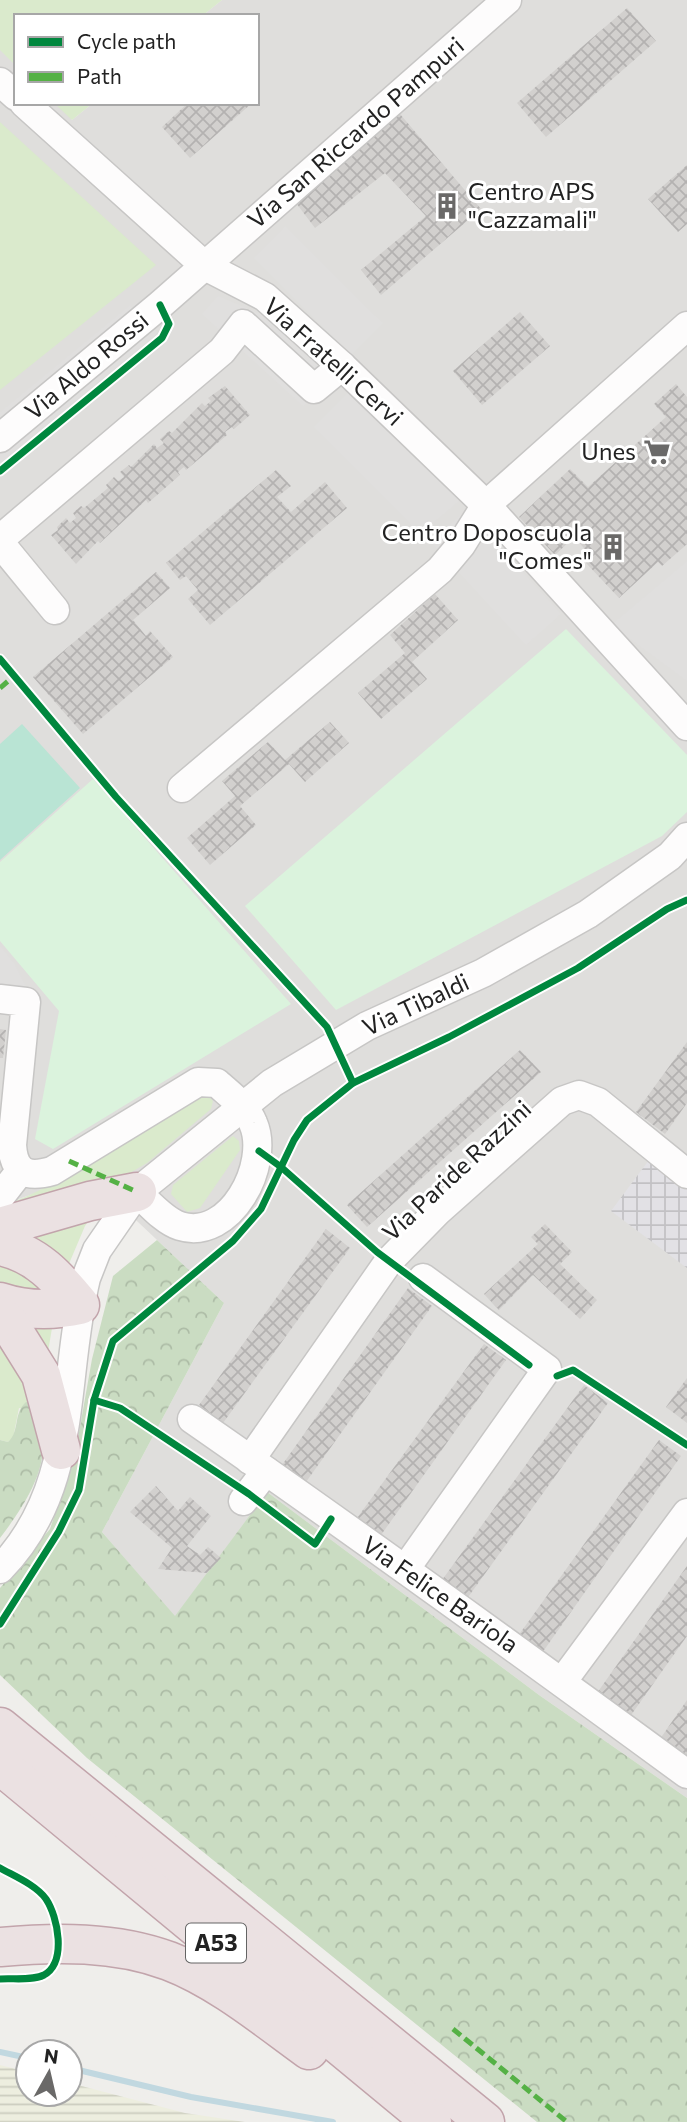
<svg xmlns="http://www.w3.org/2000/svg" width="687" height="2122" font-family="Commissioner,sans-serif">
<defs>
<pattern id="farmland-rules" width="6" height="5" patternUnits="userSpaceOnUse" patternTransform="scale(1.75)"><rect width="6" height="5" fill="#edeedf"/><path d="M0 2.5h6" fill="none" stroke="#cbccbf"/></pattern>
<pattern id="forest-crowns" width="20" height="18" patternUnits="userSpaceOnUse" patternTransform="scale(1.75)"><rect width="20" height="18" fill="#cadcc2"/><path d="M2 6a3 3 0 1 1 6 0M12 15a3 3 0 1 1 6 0" fill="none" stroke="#adbca6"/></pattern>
<pattern id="plaza-grid" width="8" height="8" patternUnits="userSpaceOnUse" patternTransform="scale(1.75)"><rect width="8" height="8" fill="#e2e1e5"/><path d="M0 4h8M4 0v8" fill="none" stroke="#c2c1c4"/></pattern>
<pattern id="building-cross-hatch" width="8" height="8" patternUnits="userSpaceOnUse" patternTransform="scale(1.75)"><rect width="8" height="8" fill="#d2d0ce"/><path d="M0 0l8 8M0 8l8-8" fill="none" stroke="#b4b2b1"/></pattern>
</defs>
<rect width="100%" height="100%" fill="#efeeeb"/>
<path fill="#dfdedc" d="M222 0H687V1798L539 1695 267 1492 175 1617 102 1532 224 1303 87 1174 0 1206V13L16 36V103H60L72 120 93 103H257V16H202Z"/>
<path fill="url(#farmland-rules)" d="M0 2065 28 2072V2094H70V2083L185 2113 245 2122H0Z"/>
<g fill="#daeacc">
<path d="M0 0H222L202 16H16V66L0 50Z"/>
<path d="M54 103H93L72 120Z"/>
<path d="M0 122 156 265 0 390Z"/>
<path d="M206 1094 213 1101 211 1109 147 1163 123 1177 0 1207C70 1182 127 1137 188 1095Z"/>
<path d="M233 1136 239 1141 240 1150 200 1208 187 1212 171 1194 173 1185Z"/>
<path d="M95 1211 85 1226 68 1266 15 1232Z"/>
<path d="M0 1257 51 1284 38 1296 0 1282Z"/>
<path d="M10 1311 53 1322 47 1358Z"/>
<path d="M0 1327 44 1413 19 1408 13 1438 8 1442 0 1440Z"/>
</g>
<g fill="url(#forest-crowns)">
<path d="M157 1240 224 1303 102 1532 175 1616 267 1492 539 1695 687 1798V2122H537L87 1758 0 1675V1588L50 1529 75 1455 92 1359 113 1276Z"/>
<path d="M26 1402 34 1403C37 1416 43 1432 43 1446 43 1479 19 1513 0 1538V1440L8 1442C20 1432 13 1413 26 1402Z"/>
</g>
<g fill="#dbf3dd">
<path d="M566 629 687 755V812L662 836 336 1010 245 906Z"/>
<path d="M93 779 291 1004 53 1149 35 1139 59 1011 0 941V862Z"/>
</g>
<path fill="#b9e4d4" d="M22 724 80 788 0 860V744Z"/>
<g fill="#e0dfde">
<path d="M285 226 383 323 351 355 254 258Z"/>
<path d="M218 296 281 323 337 378 303 406 202 314Z"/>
<path d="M130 305 134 311 0 421V412Z"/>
<path d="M153 328 158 333 0 464V454Z"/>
<path d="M350 391 463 498 420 534 314 427Z"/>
<path d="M466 510 561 614 526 645 431 542Z"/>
<path d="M687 561V681L611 625Z"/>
<path d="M0 945 14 963 37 1008 0 1005Z"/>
</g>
<path fill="url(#plaza-grid)" d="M652 1156 687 1182V1268L611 1211Z"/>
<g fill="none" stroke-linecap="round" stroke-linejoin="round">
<g stroke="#c1d8e0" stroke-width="6">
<path d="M0 2052 28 2058"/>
<path d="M70 2068 191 2097 333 2122"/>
</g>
</g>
<g fill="url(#building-cross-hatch)">
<path d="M627 8 656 41 546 137 517 103Z"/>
<path d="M188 103H252L190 158 162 127Z"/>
<path d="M400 114 481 209 381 295 361 270 426 216 385 173 315 228 296 203Z"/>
<path d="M687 165V224L678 232 648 199Z"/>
<path d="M520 312 550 346 482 405 453 371Z"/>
<path d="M676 384 687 397V544L662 566 658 562 619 598 586 563 592 557 574 537 555 555 519 517 570 469 588 487 666 417 654 404Z"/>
<path d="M225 386 250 415 234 429 232 427 225 432 227 435 186 470 184 467 178 472 180 475 148 503 146 500 100 543 98 541 76 564 51 535 58 530 57 527 66 518 70 523 76 518 73 513 81 506 84 508 108 488 106 485 114 477 118 481 124 477 120 472 129 465 131 467 154 444 157 448 164 443 160 439 169 431 172 433 202 403 205 406 211 401 208 398Z"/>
<path d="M276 470 291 486 277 497 291 512 325 482 347 508 210 625 188 599 198 590 186 576 180 580 166 563Z"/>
<path d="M156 572 170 588 133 620 146 636 150 631 173 657 83 734 33 677Z"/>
<path d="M435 594 458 620 412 662 427 679 381 719 358 693 405 653 390 635Z"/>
<path d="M330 722 349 743 305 782 289 764 240 806 256 825 210 865 187 838 235 796 222 781 268 742 285 760Z"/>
<path d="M0 1029 6 1030 3 1058H0Z"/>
<path d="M687 1042V1103L665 1134 636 1112Z"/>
<path d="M520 1050 541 1072 367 1227 347 1205Z"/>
<path d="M545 1224 572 1252 560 1264 597 1300 580 1319 533 1275 499 1310 484 1294 538 1244 531 1237Z"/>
<path d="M326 1229 350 1248 223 1423 199 1405Z"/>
<path d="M408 1288 432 1306 306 1482 282 1465Z"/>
<path d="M484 1344 506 1360 381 1535 357 1518Z"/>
<path d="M687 1378V1423L666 1407Z"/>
<path d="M584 1385 608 1403 466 1600 442 1580Z"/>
<path d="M659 1440 681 1456 542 1653 518 1636Z"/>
<path d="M156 1486 178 1511 190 1497 211 1516 187 1546 200 1555 208 1547 221 1558 207 1573 158 1569 172 1548 130 1512Z"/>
<path d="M687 1566V1636L629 1718 597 1693Z"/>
<path d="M687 1700V1760L660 1739Z"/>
</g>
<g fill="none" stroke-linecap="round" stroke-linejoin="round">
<defs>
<g id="minor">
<path d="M0 82 16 96"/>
<path d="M24 103 205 266 265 297 342 366 486 505 687 726"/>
<path d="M0 438 160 305 507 0"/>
<path d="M0 539 222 351 243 324 314 389 342 366"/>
<path d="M0 543 55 610"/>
<path d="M182 788 440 570 461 545 486 505 687 326"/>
<path d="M0 999 26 1002 12 1145C14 1173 27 1178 52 1171L198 1082 217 1083C229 1094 247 1107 253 1123 271 1164 230 1242 180 1226 164 1221 149 1203 137 1192"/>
<path d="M0 1197 21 1170"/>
<path d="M192 1419C359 1535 523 1654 687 1774"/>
<path d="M250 1460 389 1261 438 1211 562 1101 579 1095 598 1102 687 1174"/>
<path d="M243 1501 266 1471"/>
<path d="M406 1568 547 1369 423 1278"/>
<path d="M0 1569C80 1487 61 1382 86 1278L97 1250 137 1192 272 1083 367 1026 483 973 588 914 670 856 687 837"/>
<path d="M562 1682 687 1513"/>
</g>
<g id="highway">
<path d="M0 1227 90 1201 137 1192"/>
<path d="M0 1246C36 1253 58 1278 80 1305 52 1311 27 1311 0 1302"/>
<path d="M0 1316 8 1322 41 1375 61 1450"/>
<path d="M0 1727 485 2122"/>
<path d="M0 1765 432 2122"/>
<path d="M0 1947C56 1942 115 1941 169 1961 219 1980 266 2019 309 2050"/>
</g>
</defs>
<use href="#minor" stroke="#c7c6c5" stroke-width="31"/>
<use href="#highway" stroke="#c2a4ab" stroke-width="41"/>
<use href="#minor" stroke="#fdfcfc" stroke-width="28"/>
<use href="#highway" stroke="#ebe1e2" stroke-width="38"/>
<g stroke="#55b145" stroke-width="5" stroke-dasharray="10 5" stroke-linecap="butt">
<path d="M0 688 14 676"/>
<path d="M69 1161 137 1192"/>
<path d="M453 2029 567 2122"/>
</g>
<defs>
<g id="cycleway">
<path d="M0 471 162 338 169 324 160 305"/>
<path d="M0 659 116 797 327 1027 353 1083"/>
<path d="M259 1151 281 1167 377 1252 529 1365"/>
<path d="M557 1376 573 1370 687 1445"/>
<path d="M94 1400 113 1341 233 1241 261 1209 294 1140 307 1120 353 1083 449 1037 578 968 667 909 687 900"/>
<path d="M0 1624 59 1531 79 1490 94 1400 120 1408 249 1494 315 1544 331 1519"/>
<path d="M0 1868C14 1876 36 1885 46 1899 58 1917 67 1962 44 1975 32 1981 13 1978 0 1979"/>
</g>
</defs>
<use href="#cycleway" stroke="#fff" stroke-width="11"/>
<use href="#cycleway" stroke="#00873e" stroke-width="7"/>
</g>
<defs>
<symbol id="building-bare" viewBox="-9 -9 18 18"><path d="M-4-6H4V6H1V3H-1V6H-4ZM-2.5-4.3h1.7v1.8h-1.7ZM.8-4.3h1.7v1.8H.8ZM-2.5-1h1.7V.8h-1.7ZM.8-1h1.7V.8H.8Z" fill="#6a6968" stroke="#fff" stroke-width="2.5" paint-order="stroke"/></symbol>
<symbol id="supermarket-bare" viewBox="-9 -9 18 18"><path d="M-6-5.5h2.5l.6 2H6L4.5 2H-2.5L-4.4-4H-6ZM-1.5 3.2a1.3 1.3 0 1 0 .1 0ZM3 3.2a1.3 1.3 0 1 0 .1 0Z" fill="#6a6968" stroke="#fff" stroke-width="2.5" paint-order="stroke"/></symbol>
</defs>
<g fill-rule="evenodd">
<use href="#building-bare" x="428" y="187" width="38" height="38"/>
<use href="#supermarket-bare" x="638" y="433" width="38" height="38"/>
<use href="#building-bare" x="594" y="528" width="38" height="38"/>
</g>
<g text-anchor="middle" stroke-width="6" stroke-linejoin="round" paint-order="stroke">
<rect fill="#fff" stroke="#646464" stroke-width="2" x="186" y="1923.5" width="60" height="39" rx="5"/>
<g font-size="23" font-weight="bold" fill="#222">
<text x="216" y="1951">A53</text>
</g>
<g font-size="24" fill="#222" stroke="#fff">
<text transform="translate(356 133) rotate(-41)" y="8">Via San Riccardo Pampuri</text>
<text transform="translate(333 362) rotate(42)" y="8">Via Fratelli Cervi</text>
<text transform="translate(87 366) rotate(-40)" y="8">Via Aldo Rossi</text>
<text transform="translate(416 1005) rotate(-25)" y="8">Via Tibaldi</text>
<text transform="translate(457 1171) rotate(-43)" y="8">Via Paride Razzini</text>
<text transform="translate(440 1595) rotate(35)" y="8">Via Felice Bariola</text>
</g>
<g font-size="24" fill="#222" stroke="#fff" text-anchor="end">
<text x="468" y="200" text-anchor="start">Centro APS<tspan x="468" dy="28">"Cazzamali"</tspan></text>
<text x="636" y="460">Unes</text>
<text x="592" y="541">Centro Doposcuola<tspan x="592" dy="28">"Comes"</tspan></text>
</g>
</g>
<rect x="14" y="14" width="245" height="91" fill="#ffffff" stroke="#a7a7a7" stroke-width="2"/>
<rect x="28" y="37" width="35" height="10" fill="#00873e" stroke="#a7a7a7" stroke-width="2"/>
<text x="77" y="49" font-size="21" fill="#222222">Cycle path</text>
<rect x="28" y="72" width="35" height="10" fill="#55b145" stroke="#a7a7a7" stroke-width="2"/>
<text x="77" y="84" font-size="21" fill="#222222">Path</text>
<g transform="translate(49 2073) rotate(8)"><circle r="33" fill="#ffffff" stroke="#a7a7a7" stroke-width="2"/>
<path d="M0-5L12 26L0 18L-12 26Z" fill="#6a6968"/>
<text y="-10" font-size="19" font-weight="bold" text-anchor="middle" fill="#222222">N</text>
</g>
</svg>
